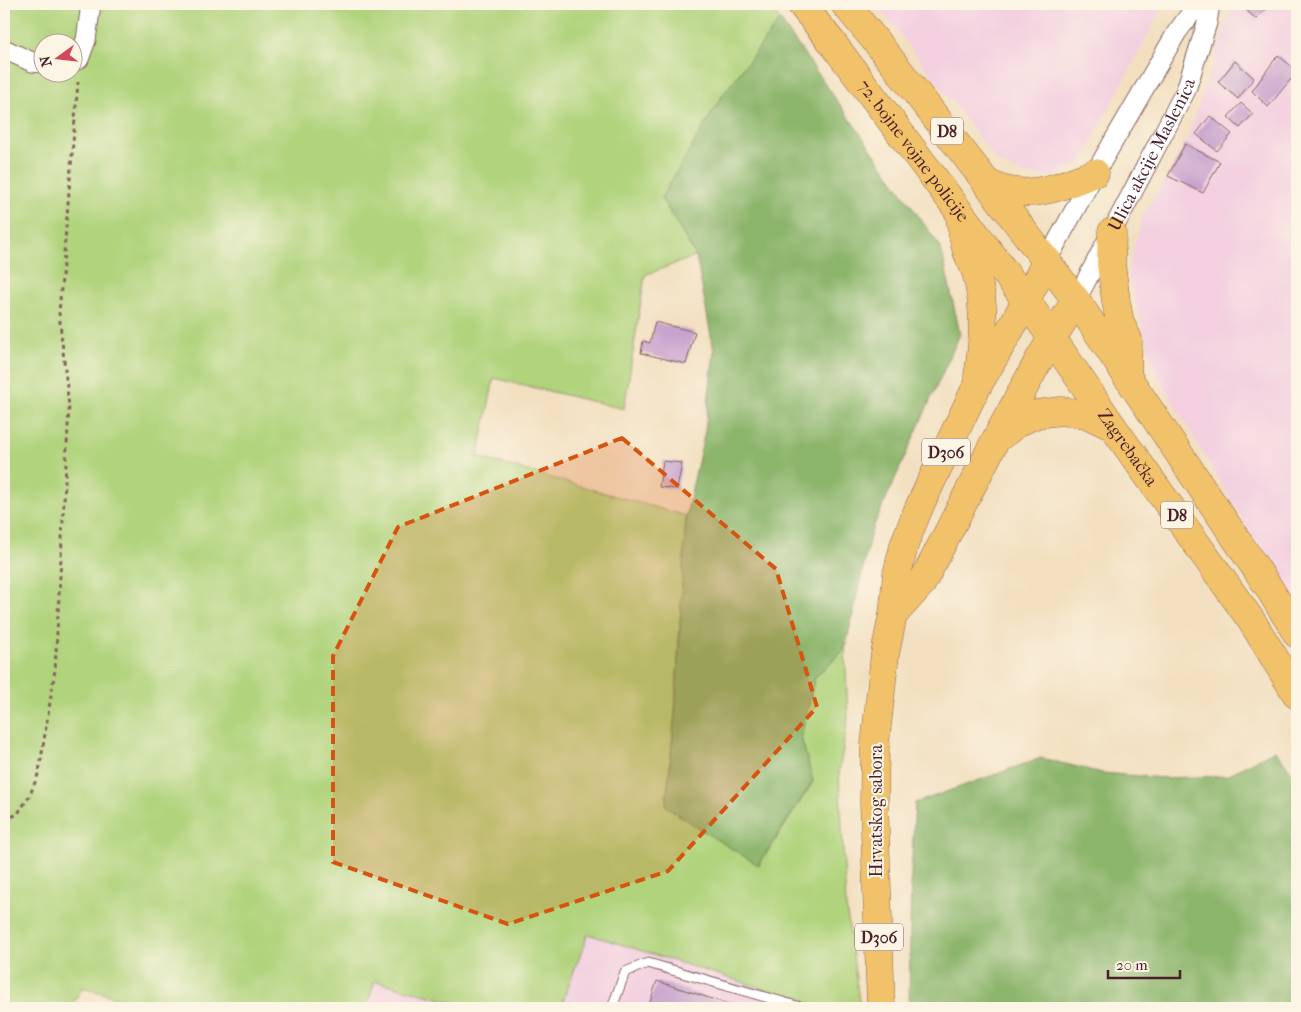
<svg xmlns="http://www.w3.org/2000/svg" width="1301" height="1012" font-family="'IM FELL French Canon',serif">
<rect width="100%" height="100%" fill="#fcf5e5"/>
<filter id="ink" filterUnits="userSpaceOnUse"><feTurbulence type="fractalNoise" baseFrequency=".02" numOctaves="2"/><feDisplacementMap in="SourceGraphic" scale="10" xChannelSelector="R" yChannelSelector="G"/><feConvolveMatrix kernelMatrix="1 2 1 2 8 2 1 2 1" color-interpolation-filters="sRGB"/></filter>
<filter id="wash" filterUnits="userSpaceOnUse"><feTurbulence type="fractalNoise" baseFrequency=".0096" numOctaves="4" result="noise"/><feDisplacementMap in="SourceGraphic" scale="20" xChannelSelector="R" yChannelSelector="G"/><feGaussianBlur stdDeviation="1.12" result="paint"/><feColorMatrix in="noise" values="0 0 0 0 0 0 0 0 0 0 0 0 0 0 0 0 0 1.4 0 .05"/><feComposite in="paint" operator="in"/></filter>
<g filter="url(#wash)">
<rect width="100%" height="100%" fill="#f2dfbf"/>
<g fill="#f3cfe0">
<path d="M877 4H1164L1081 162 1055 176 1025 175 998 162Z"/>
<path d="M1233 4H1297V613L1155 371 1127 272 1143 215 1168 176 1185 144Z"/>
<path d="M588 934 825 1008H560Z"/>
<path d="M375 981 475 1008H366Z"/>
</g>
<path fill="#b0d37c" stroke="#7d7954" fill-rule="evenodd" d="M4 4H767L780 20 722 96 662 198 696 256 645 275 624 409 494 378 478 457 686 516 675 713 666 806 759 865 813 782 801 737 815 677 845 649 848 718 839 772 846 906 860 1008H825L588 934 560 1008H475L375 981 366 1008H151L83 987 70 1008H4ZM42 42H72V72H42Z"/>
<g fill="#8cb56c" stroke="#6b6a4c">
<path d="M780 20 941 248 960 334 871 532 845 649 815 677 801 737 813 781 758 865 698 828 666 806 675 713 686 516 705 431 714 351 696 256 661 198 722 96Z"/>
<path d="M1275 750 1297 779V1008H909L911 874 915 803 1041 758 1102 773 1163 778 1226 776Z"/>
</g>
<g id="blocks">
<g fill="#c7a3cd">
<path d="M1240 4H1270L1256 19Z"/>
<path d="M1278 55 1297 71V84L1291 79 1268 107 1252 91Z"/>
<path d="M1235 61 1254 78 1238 99 1218 82Z"/>
<path d="M1241 103 1253 114 1240 128 1228 117Z"/>
<path d="M1210 116 1232 134 1217 151 1196 134Z"/>
<path d="M1185 144 1220 162 1203 193 1168 176Z"/>
<path d="M655 322 695 332 686 364 641 353 643 341 650 343Z"/>
<path d="M663 461 682 463 677 489 659 487Z"/>
<path d="M657 981 740 1008H648Z"/>
</g>
</g>
</g>
<g filter="url(#ink)">
<use href="#blocks" fill-opacity="0" stroke="#85625f" stroke-width="1"/>
<g fill="none" stroke-linecap="round" stroke-linejoin="round">
<defs>
<path id="service" d="M612 1008 625 972 648 963 800 1007V1008"/>
<g id="minor">
<path d="M4 49 32 62 42 63"/>
<path d="M72 62 79 59 86 40 91 4"/>
<path d="M1047 260 1095 173 1177 32 1198 4"/>
<path id="s1" d="M1076 300 1186 90 1207 23 1210 4"/>
</g>
<g id="primary">
<path id="s2" d="M801 4 831 41 1025 299 1113 427 1251 620 1297 695"/>
<path d="M845 4 879 45 987 183 1076 300 1269 588 1297 634"/>
<path d="M987 183C995 186 1002 190 1010 191 1040 197 1068 183 1095 173"/>
<path d="M960 218C962 228 963 239 966 248 968 257 974 265 976 273 986 307 984 342 978 376"/>
<path d="M1112 232 1111 264 1116 301 1120 323 1128 339 1127 377"/>
<path d="M999 437 1019 422 1037 414 1061 411 1086 414 1113 427"/>
<path d="M893 615 922 583 996 439 1040 358 1076 300"/>
<path d="M881 1008 874 802 875 744 885 654 893 615 897 574 905 542 920 505 974 392 1015 321 1047 260"/>
</g>
</defs>
<use href="#service" stroke="#85625f" stroke-width="11"/>
<use href="#minor" stroke="#85625f" stroke-width="21"/>
<use href="#primary" stroke="#85625f" stroke-width="29"/>
<path stroke="#85625f" stroke-width="3" stroke-dasharray="4 4" stroke-linecap="butt" d="M4 818 17 815 30 795 39 772 55 670 69 407 59 313 78 82"/>
<use href="#service" stroke="#fff" stroke-width="9"/>
<use href="#minor" stroke="#fff" stroke-width="19"/>
<use href="#primary" stroke="#f2c26a" stroke-width="28"/>
</g>
</g>
<path fill="#d8530f" fill-opacity="0.2" stroke="#d8530f" stroke-width="4" stroke-dasharray="10 6" stroke-linejoin="round" d="M622 438 776 569 817 707 668 871 508 924 333 862V656L398 527Z"/>
<g text-anchor="middle" stroke-width="4" stroke-linejoin="round" paint-order="stroke">
<g fill="#fcf5e5" stroke="#7f5f63" stroke-width="1">
<rect x="931" y="117.5" width="32" height="27" rx="4"/>
<rect x="922" y="438.5" width="48" height="27" rx="4"/>
<rect x="1161" y="501.5" width="32" height="27" rx="4"/>
<rect x="855" y="923.5" width="48" height="27" rx="4"/>
</g>
<g font-size="16" font-weight="bold" fill="#4a1f2b">
<text x="947" y="137">D8</text>
<text x="946" y="458">D306</text>
<text x="1177" y="521">D8</text>
<text x="879" y="943">D306</text>
</g>
<g font-size="18" fill="#4a1f2b" stroke="#fcf5e5">
<text dy="6" stroke="none"><textPath href="#s2" startOffset="185">72. bojne vojne policije</textPath></text>
<text dy="6" stroke="none"><textPath href="#s1" startOffset="164">Ulica akcije Maslenica</textPath></text>
<text dy="6" stroke="none"><textPath href="#s2" startOffset="551">Zagrebačka</textPath></text>
<text transform="translate(876 811) rotate(-90)" y="6">Hrvatskog sabora</text>
</g>
</g>
<rect width="1301" height="1012" fill="none" stroke="#fcf5e5" stroke-width="20"/>
<g transform="translate(58 58) rotate(255)"><circle r="24" fill="#fcf5e5" stroke="#b59f9b"/>
<path d="M0-4L9 19L0 12L-9 19Z" fill="#d1495b"/>
<text y="-8" font-size="14" font-weight="bold" text-anchor="middle" fill="#4a1f2b">N</text>
</g>
<path d="M1108 970v8h72v-8" fill="none" stroke="#4a1f2b" stroke-width="2.5"/>
<text x="1116" y="970" font-size="15" fill="#4a1f2b" stroke="#fcf5e5" stroke-width="4" paint-order="stroke">20 m</text>
</svg>
